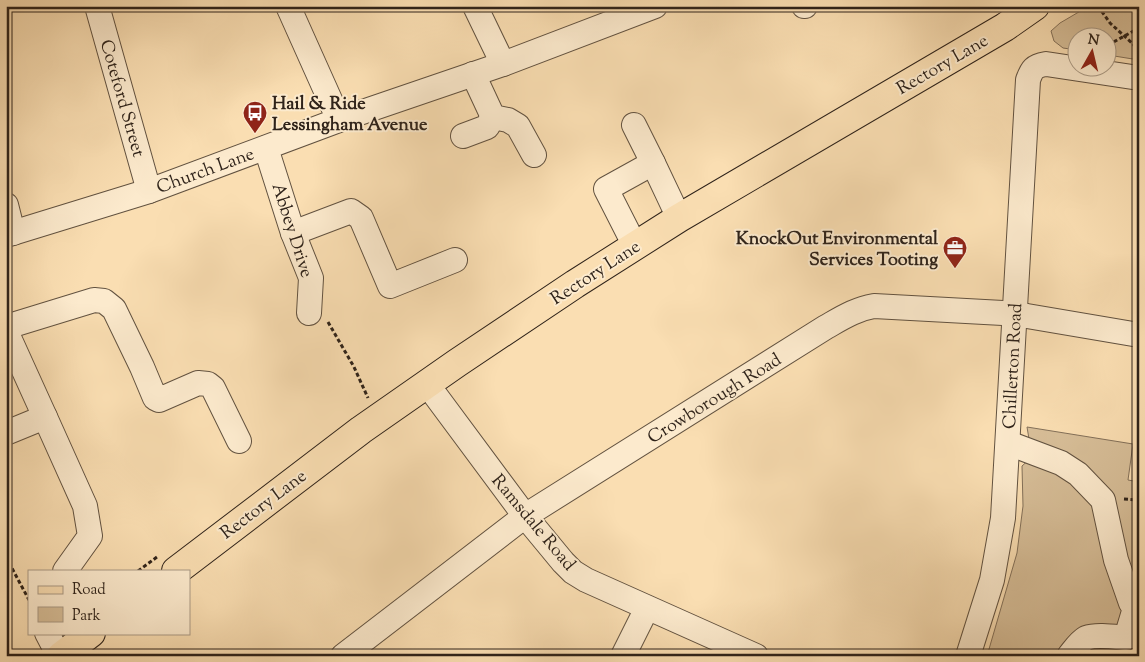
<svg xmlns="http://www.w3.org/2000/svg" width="1145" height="662" font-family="'Sorts Mill Goudy',serif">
<rect width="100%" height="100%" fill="#fadeb2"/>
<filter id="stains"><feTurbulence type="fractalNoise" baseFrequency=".004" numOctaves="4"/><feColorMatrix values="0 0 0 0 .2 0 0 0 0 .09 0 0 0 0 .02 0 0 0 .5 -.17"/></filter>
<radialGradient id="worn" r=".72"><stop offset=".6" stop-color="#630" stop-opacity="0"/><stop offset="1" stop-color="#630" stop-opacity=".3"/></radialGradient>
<g fill="#d7be98" stroke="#837059">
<path d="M1089 6H1139V60L1108 55V38H1078L1077 50 1063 48 1054 41 1051 31 1060 23Z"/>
<path d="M1027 427 1133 444 1128 480 1139 482V656H987L1017 553 1023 506 1022 466 1032 457Z"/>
</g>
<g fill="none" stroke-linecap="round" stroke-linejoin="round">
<defs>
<g id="minor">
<path d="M97 6 149 191"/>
<path d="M288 6 339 120"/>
<path d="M475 6 503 64"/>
<path d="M804 6H805"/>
<path d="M473 74 493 117 508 120 518 126 534 155"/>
<path d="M634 125 653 163 679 218"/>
<path d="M463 136 487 127 493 117"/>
<path d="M266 148 293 233 311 278 309 313"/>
<path d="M6 205 13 233"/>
<path d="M293 233 351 211 361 218 390 286 455 260"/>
<path d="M6 235 149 191 339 120 503 64 655 6"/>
<path d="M635 246 606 189 653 163"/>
<path d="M6 327 94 300 104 301 114 309 142 367 155 398 159 400 198 383 208 384 213 388 239 441"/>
<path d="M6 331 45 417 6 433"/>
<path d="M427 384 525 516 563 562 573 572 586 580 756 656"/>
<path d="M45 417 85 506 90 536 65 571"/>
<path d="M1008 443 1061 463 1078 474 1103 500 1116 560 1131 603 1135 608 1126 638C1115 637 1097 634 1086 638 1079 642 1074 650 1069 656"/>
<path d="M47 633 59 656"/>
<path d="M343 656 525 516 826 327C842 318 856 309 874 306L1003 313 1027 316 1139 335"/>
<path d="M623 656 647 608"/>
<path d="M968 656 992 580 1003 518 1028 80C1032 69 1034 66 1046 64L1139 78"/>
</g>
<g id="major">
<path d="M176 571 361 430 457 363 575 284 679 218 1005 27 1035 6"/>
<path d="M61 656 91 633"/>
</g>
</defs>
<use href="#minor" stroke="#625240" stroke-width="26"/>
<use href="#major" stroke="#2f231a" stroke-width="30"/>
<g stroke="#2f231a" stroke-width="3" stroke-dasharray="4 2.5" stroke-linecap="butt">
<path d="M1071 6H1074"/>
<path d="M1098 6 1110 23 1133 44 1139 53"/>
<path d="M1108 45 1139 28"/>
<path d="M328 322 354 367 368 398"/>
<path d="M1124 499 1139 500"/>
<path d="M6 557 29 600"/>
<path d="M138 571 157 557"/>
</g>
<use href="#minor" stroke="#fceacd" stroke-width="24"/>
<use href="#major" stroke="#fadeb2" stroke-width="28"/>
</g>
<defs>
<symbol id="bus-pin" viewBox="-11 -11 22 30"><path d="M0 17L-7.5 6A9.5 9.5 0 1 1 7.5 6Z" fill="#8f2418" stroke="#fceacd"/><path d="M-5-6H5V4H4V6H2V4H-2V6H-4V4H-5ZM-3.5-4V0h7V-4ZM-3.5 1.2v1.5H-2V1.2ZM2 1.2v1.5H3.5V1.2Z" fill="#fff"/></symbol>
<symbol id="office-pin" viewBox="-11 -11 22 30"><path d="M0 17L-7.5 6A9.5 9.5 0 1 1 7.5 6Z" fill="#8f2418" stroke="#fceacd"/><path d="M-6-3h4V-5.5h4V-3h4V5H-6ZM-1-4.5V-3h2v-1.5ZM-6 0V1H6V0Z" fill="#fff"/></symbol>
</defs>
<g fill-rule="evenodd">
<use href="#bus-pin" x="241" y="99" width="28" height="38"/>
<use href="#office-pin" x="941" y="234" width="28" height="38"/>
</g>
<g text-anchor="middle" stroke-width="4" stroke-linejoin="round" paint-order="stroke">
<g font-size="18" fill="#2f231a" stroke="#fceacd">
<text transform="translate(942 64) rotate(-30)" y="6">Rectory Lane</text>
<text transform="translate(123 98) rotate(74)" y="6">Coteford Street</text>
<text transform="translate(205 170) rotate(-20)" y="6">Church Lane</text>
<text transform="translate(293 230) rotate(72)" y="6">Abbey Drive</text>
<text transform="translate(595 272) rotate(-33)" y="6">Rectory Lane</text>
<text transform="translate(1012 366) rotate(-87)" y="6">Chillerton Road</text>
<text transform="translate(714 398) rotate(-32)" y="6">Crowborough Road</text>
<text transform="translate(263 504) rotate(-37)" y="6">Rectory Lane</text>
<text transform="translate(534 522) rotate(50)" y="6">Ramsdale Road</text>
</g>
<g font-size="18" font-weight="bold" fill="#2f231a" stroke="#fceacd" text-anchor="start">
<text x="272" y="109">Hail &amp; Ride<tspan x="272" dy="21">Lessingham Avenue</tspan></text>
<text x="938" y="244" text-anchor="end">KnockOut Environmental<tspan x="938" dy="21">Services Tooting</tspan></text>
</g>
</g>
<rect width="1145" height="662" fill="none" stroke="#fadeb2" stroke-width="25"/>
<rect x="8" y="8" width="1130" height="647" fill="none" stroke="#2f231a" stroke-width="2.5"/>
<rect x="12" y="12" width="1120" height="637" fill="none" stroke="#2f231a"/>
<rect x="28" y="570" width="162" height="65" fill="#fceacd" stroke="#aa9a85"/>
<rect x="38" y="586" width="25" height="8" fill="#fadeb2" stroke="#aa9a85"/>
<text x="72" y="594" font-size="15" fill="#2f231a">Road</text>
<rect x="38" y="607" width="25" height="15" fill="#d7be98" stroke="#aa9a85"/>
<text x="72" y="620" font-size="15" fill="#2f231a">Park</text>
<g transform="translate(1092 52) rotate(8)"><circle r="24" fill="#fceacd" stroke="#aa9a85"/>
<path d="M0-4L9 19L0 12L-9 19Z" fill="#8f2418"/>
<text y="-8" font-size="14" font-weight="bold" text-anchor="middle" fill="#2f231a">N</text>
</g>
<rect width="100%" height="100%" filter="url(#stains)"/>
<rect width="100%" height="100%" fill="url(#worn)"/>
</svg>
